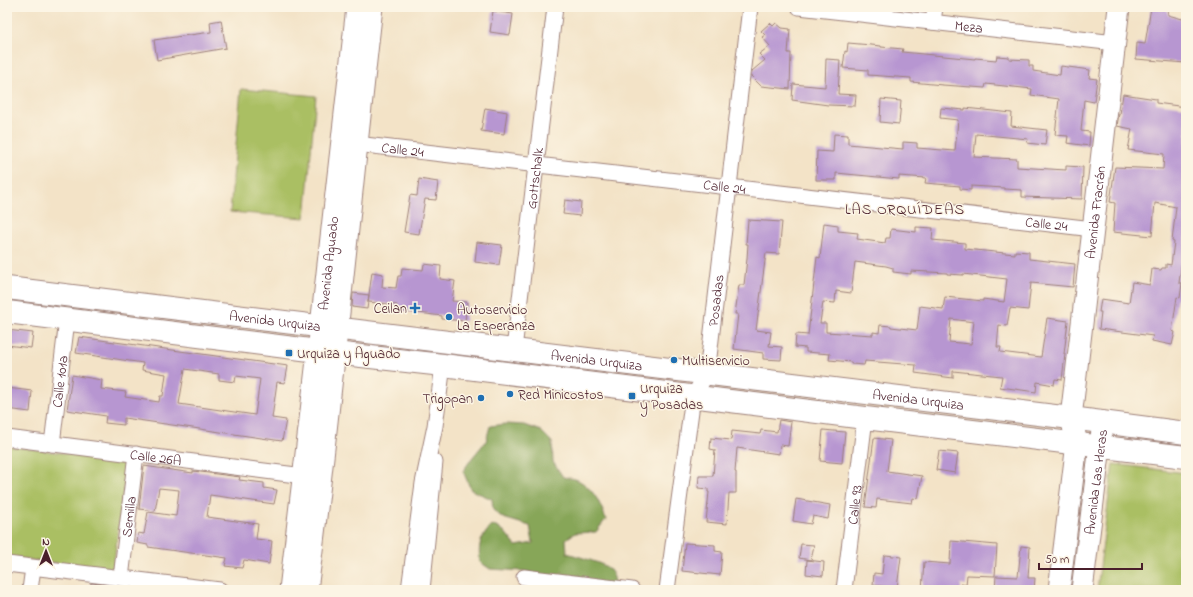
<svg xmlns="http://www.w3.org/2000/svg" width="1193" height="597" font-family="'Indie Flower',sans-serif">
<rect width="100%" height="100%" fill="#fcf5e5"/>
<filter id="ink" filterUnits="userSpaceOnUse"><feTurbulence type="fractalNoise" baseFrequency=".025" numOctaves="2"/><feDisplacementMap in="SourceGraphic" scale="8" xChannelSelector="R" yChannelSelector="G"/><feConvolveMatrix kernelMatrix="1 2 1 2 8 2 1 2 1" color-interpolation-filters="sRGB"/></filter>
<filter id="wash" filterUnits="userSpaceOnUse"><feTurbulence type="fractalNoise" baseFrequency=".012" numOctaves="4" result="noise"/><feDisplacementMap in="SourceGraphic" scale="16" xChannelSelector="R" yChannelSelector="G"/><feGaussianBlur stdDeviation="0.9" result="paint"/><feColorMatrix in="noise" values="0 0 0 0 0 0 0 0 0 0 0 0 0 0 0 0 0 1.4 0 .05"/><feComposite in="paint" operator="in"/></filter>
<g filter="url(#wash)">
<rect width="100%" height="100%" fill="#f3e3c7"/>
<g fill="#aabf63" stroke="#7a6f47">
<path d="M241 89 316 96 305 218 230 212Z"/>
<path d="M7 446 127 461 113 570 7 557Z"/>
<path d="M1113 464 1186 473V590H1097Z"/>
</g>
<path fill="#87a659" stroke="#686242" d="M506 424 524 425 541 431 552 442 553 462 563 477C567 478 574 478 578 480 594 489 600 503 606 519L596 532 575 533 566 539 567 553C576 556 604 563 609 569 615 575 615 582 615 590H520L549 589 540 575 524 571 490 569 480 562C478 544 480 539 492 525L504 531 516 546 533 543 530 526 503 518 493 510 492 499 471 490 463 471 472 458 486 441 490 426Z"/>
<g id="blocks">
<g fill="#b796d1" fill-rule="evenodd">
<path d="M1151 7H1167L1168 15 1186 20V63L1136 59 1137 43 1145 44Z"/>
<path d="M493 11 513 14 510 35 490 32Z"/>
<path d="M221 20 226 48 157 60 154 40 211 32 210 22Z"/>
<path d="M770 23 773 26 776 23 782 28 790 29 788 53H791L790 89 761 86 751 76 752 71 765 60 759 54 770 46 762 37 765 35 761 31Z"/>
<path d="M848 43 871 45 881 46V47L903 49 902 52 975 59V58L996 60 997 56 1009 57V59L1029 60V66H1033V71L1060 75 1061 66 1090 70 1089 78 1097 79 1094 102 1084 100 1081 131 1090 132 1089 146 1067 143 1068 136 1055 135 1059 99 1031 95 1032 89 986 84 985 88 943 85 911 82V78L868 75V70L843 68 845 51 847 52Z"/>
<path d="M826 59 840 60 838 94 856 95 855 106 828 105 792 100 793 84 825 87Z"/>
<path d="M1123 94 1156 99V103L1186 107V261L1182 260 1179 283H1182L1180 298 1177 297 1172 331 1175 332 1172 345 1152 341 1153 336 1099 329 1101 312H1099L1101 299 1129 303 1132 282 1150 285 1152 269 1161 270 1162 268H1166V264L1171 265 1174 242 1172 241 1176 207 1155 203 1152 236 1113 232 1115 203 1110 202 1115 167 1163 169 1164 154 1128 150 1132 129 1117 126 1119 114H1120Z"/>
<path d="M881 99 901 101 899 124 880 122Z"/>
<path d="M485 108 507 112 504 134 481 131Z"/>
<path d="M941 108 965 110V108L1012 113 1011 126 1047 130 1045 145 1027 143 1028 139 976 134 974 157 1017 159V167L1066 170V166L1083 167 1082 199 1022 197V190L1004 189V188L971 186V190L960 189V186L925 183 926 178 899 176V179L836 173V180H816L817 151 833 152 834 134 848 135V144L903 149V142L917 143V148L955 151 958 120 940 118Z"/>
<path d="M419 179 438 182 436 200 425 199 419 234 404 232 410 195 417 196Z"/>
<path d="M565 200 581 202 580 216 563 214Z"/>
<path d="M748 220 782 222 779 254 766 253 756 330 771 332 769 346 782 347 781 360 763 359V353L734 349 738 314H735L739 285H744L747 259 748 244H746Z"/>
<path d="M824 223 838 225V231L858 233 857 239 885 243 886 238H890L891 229 916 232V227L933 228 932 240 965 243V249L1015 254V251L1029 252V259L1075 264 1073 287 1031 283 1028 310 1010 308 1007 326 999 325 997 347H1001L1000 352 1041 357 1047 318 1068 321 1064 354H1065L1062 380 1055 379 1054 385 1037 382 1036 392 1000 387 1002 376 953 371V378L915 373 916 365 865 361 864 365 851 364V362L829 360 830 354 806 352V348L795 347 796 334 808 335 817 257 820 258ZM855 262 886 266 893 268V272L911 274V271L947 273V274L963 275V274L1007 279 1004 302 983 299V301L945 297 943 309 920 306 917 330 891 327V326L880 325 879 333 873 332V335L826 332V323H820L823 302 835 303 836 291 851 293ZM951 319 974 322 971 344 949 342Z"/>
<path d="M477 242 502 245 499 265 475 262Z"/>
<path d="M424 264 441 266 440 279 455 281 452 301 467 302 465 321 442 319V316L396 310 397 305 368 302 372 272 383 274 382 287 396 288 398 276H401L402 268 423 270Z"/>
<path d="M353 293 369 295 367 309 352 307Z"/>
<path d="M7 330 33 333 31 348 7 345Z"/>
<path d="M79 337 288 366 285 383 277 382 272 418 286 420 282 441 124 418V425L105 423 106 416 67 410 72 375 102 380 101 389 126 392 125 397 159 402 160 396H163L166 374 142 370 143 363 76 353ZM185 369 219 374V380L235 382 236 376 260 379 255 415 179 404Z"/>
<path d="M7 388 32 391 30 412 7 409Z"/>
<path d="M779 420 791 422 788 446 780 445 779 454 737 448 735 472H736V493H729L727 524 706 522 709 492H708V489L698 488 699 476H713L715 450 710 449 711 438 731 440 732 431 760 434 761 430 777 432Z"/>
<path d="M823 430 845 432 842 463 820 461Z"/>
<path d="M874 438 891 440 887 471 922 476 918 499 913 498 912 503 877 499 876 508 865 507Z"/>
<path d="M939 451 958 453 955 473 936 470Z"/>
<path d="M144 466 193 473V471L240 477 239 480 264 483V488L277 490 274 504 210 495 207 517 258 524 256 539 272 541 269 564 244 560 242 568 225 566 227 558 148 547V545L137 543 138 533 144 534 148 512 176 516 179 490 159 488 155 511 139 509Z"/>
<path d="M796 499 830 505 828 519 813 516 811 524 793 521Z"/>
<path d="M951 541 997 545 995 576 967 575 966 585 961 584V590H922L924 562 950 564Z"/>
<path d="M685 543 715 545V551L722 552 720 575 682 571Z"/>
<path d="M801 544 814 545 811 560 799 558Z"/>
<path d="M1021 546 1030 547 1028 578H1035L1034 590H995L996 576 1018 577Z"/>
<path d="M886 555 901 557 897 588 873 585 874 573 882 574 884 556Z"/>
<path d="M807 560 824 562 823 576 806 574Z"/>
<path d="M91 583 124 587 123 590H90Z"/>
</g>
</g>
</g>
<g filter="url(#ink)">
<use href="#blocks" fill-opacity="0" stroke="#9e8179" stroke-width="1"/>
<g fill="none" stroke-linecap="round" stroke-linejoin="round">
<defs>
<g id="street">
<path id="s1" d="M799 7 1115 43"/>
<path d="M933 22 935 7"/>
<path id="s2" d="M356 144 1093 229"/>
<path id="s3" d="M514 349 555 7"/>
<path id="s4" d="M7 438 304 476"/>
<path id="s5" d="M52 444 67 320"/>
<path d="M7 564 220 590"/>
<path d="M524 577 632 590"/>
<path id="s6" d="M121 578 136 454"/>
<path d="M30 590 33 568"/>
<path d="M409 590 423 483 435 426 443 365"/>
<path d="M422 590 435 462"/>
<path id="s7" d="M667 590 693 396 707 374 750 7"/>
<path id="s8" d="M844 590 865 418"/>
</g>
<g id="secondary">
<path id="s9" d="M290 590 321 326 357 7"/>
<path d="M307 590C332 396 350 201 372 7"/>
<path id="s10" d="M1059 590 1077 443 1071 418 1119 7"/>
<path id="s11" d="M1082 590 1103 422"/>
</g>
<g id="primary">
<path id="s12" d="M7 288 1071 418 1186 433"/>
<path d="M7 312 334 353 443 365 865 418 1186 457"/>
</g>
</defs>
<use href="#street" stroke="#9e8179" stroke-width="17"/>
<use href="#secondary" stroke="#9e8179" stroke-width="23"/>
<use href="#primary" stroke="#9e8179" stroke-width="24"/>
<use href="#street" stroke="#fff" stroke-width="15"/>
<use href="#secondary" stroke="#fff" stroke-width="21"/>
<use href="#primary" stroke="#fff" stroke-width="22"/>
</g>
</g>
<g fill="#1f6fb2" stroke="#fcf5e5" stroke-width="1.5">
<path d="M413 302h4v4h4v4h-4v4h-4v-4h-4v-4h4z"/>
<circle cx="449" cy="317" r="4"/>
<rect x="285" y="349" width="8" height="8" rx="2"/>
<circle cx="674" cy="360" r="4"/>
<circle cx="510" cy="394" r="4"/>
<rect x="628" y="392" width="8" height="8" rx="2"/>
<circle cx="481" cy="398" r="4"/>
</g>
<g text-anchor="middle" stroke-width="3" stroke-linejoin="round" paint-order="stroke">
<g font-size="14" fill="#4a1f2b" stroke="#fcf5e5">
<text dy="5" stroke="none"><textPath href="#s1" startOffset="171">Meza</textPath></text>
<text dy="5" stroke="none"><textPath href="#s2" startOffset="47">Calle 24</textPath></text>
<text dy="5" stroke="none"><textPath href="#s3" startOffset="172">Gottschalk</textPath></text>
<text dy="5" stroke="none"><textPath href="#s2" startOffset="371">Calle 24</textPath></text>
<text dy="5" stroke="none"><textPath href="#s10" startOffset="381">Avenida Fracrán</textPath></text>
<text dy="5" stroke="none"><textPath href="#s2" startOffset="695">Calle 24</textPath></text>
<text dy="5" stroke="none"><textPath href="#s9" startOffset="329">Avenida Aguado</textPath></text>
<text dy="5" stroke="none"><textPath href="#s7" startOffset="296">Posadas</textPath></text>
<text dy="5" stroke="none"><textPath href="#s12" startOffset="270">Avenida Urquiza</textPath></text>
<text dy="5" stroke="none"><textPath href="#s12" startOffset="594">Avenida Urquiza</textPath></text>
<text dy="5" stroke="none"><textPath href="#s5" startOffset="63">Calle 101a</textPath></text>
<text dy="5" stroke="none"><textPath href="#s12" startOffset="918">Avenida Urquiza</textPath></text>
<text dy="5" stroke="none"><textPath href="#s4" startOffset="150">Calle 26A</textPath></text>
<text dy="5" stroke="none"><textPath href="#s11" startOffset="109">Avenida Las Heras</textPath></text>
<text dy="5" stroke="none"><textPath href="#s8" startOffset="86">Calle 93</textPath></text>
<text dy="5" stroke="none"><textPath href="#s6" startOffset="62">Semilla</textPath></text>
</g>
<g font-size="14" fill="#4a1f2b" stroke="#fcf5e5" text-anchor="start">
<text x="407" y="313" text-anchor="end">Ceilan</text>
<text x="457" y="314">Autoservicio<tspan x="457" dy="16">La Esperanza</tspan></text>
<text x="297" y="358">Urquiza y Aguado</text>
<text x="682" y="365">Multiservicio</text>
<text x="640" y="393">Urquiza<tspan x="640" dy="16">y Posadas</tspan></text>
<text x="518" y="399">Red Minicostos</text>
<text x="473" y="403" text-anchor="end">Trigopan</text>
</g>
<g font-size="15" letter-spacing="1" fill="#4a1f2b" stroke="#fcf5e5">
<text x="905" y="214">LAS ORQUÍDEAS</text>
</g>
</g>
<rect width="1193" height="597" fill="none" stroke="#fcf5e5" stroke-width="24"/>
<g transform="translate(46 551)" stroke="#fcf5e5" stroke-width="3" paint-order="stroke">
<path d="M0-3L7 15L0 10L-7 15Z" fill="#4a1f2b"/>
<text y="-6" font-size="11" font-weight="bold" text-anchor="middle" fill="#4a1f2b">N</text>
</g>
<path d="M1039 563v6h103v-6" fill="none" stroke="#4a1f2b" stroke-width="2"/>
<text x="1045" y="563" font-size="12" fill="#4a1f2b" stroke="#fcf5e5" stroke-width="3" paint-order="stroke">50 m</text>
</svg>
